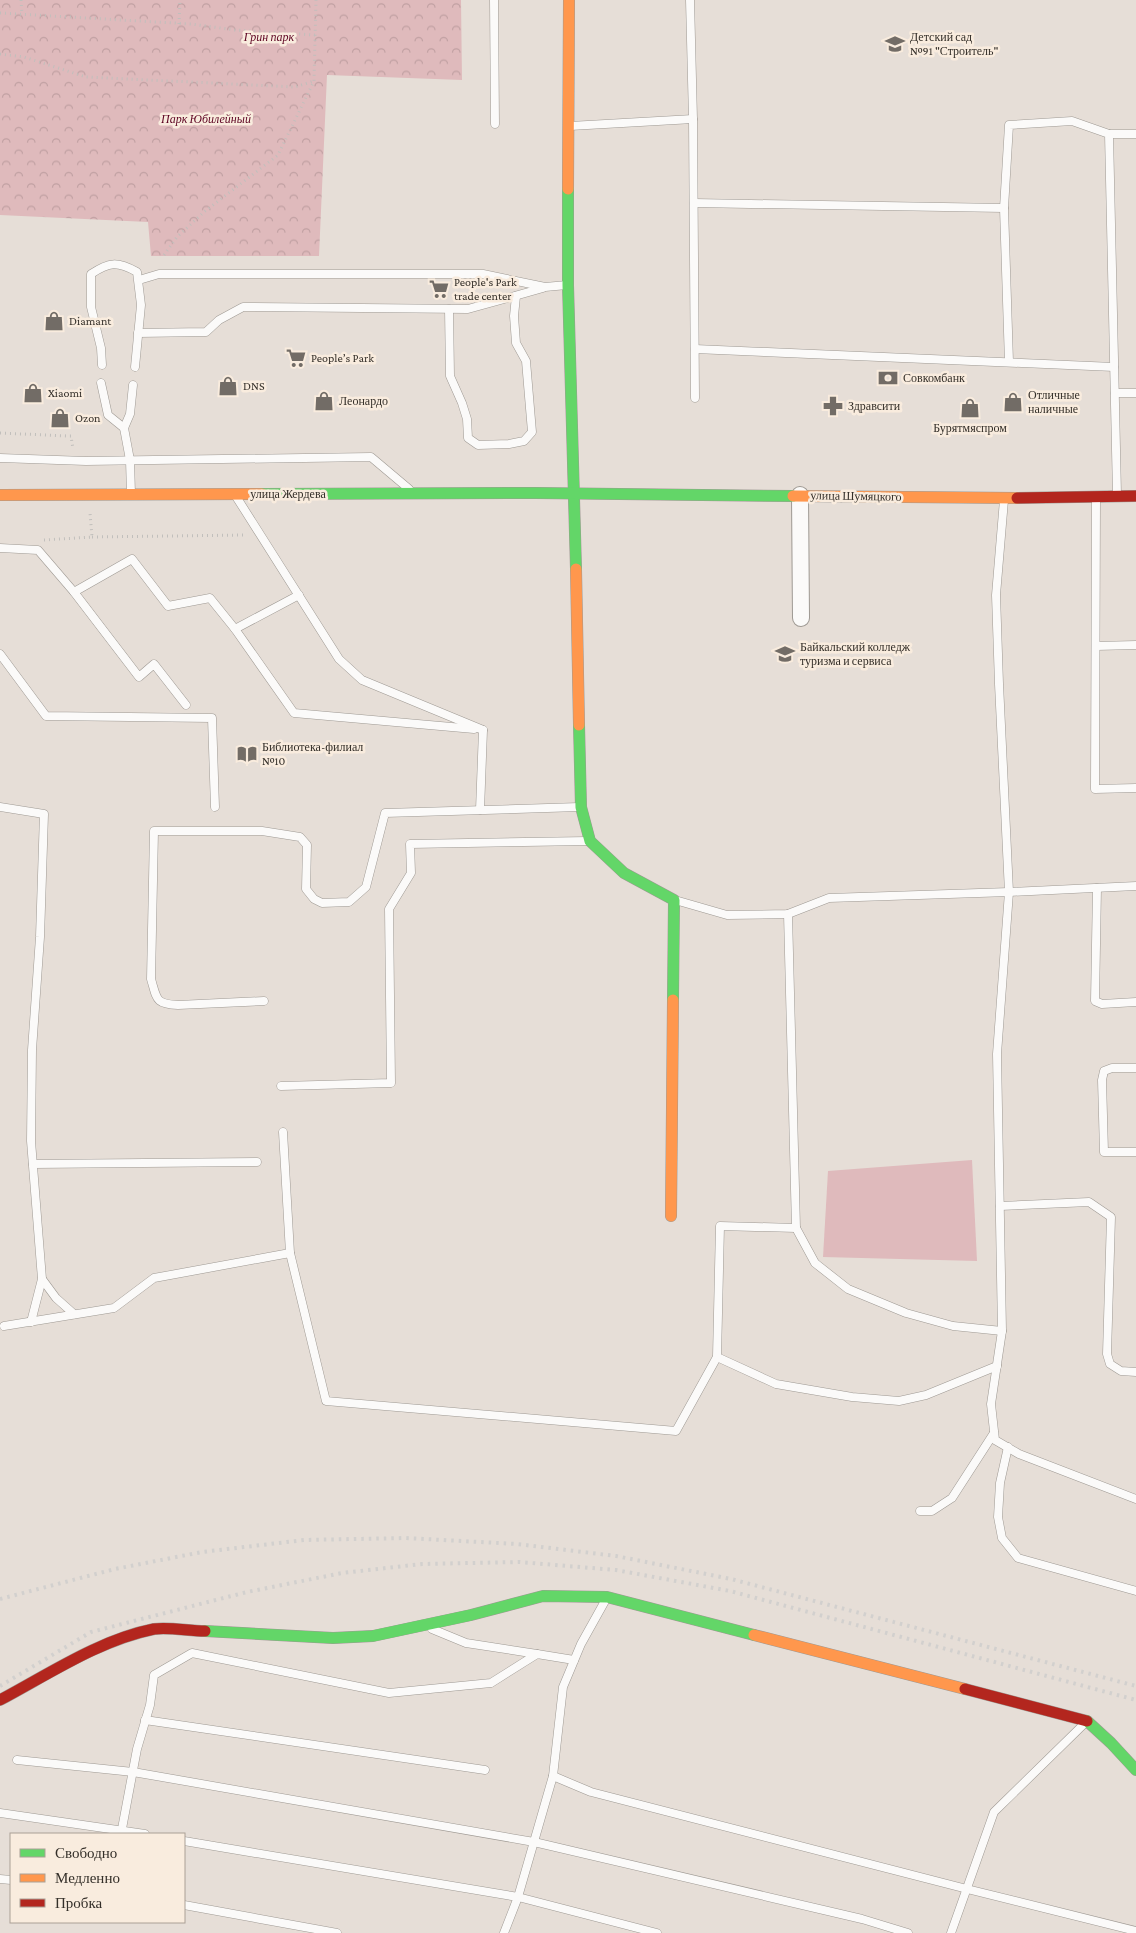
<svg xmlns="http://www.w3.org/2000/svg" width="1136" height="1933" font-family="'Crimson Pro',serif">
<defs>
<pattern id="park-crowns" width="20" height="18" patternUnits="userSpaceOnUse" patternTransform="scale(1.25)"><rect width="20" height="18" fill="#dfbabc"/><path d="M2 6a3 3 0 1 1 6 0M12 15a3 3 0 1 1 6 0" fill="none" stroke="#c0a0a2"/></pattern>
</defs>
<rect width="100%" height="100%" fill="#e6ded7"/>
<path fill="url(#park-crowns)" d="M0 0H461L462 80 327 75 319 256H151L148 222 0 215Z"/>
<path fill="#dfbabc" d="M972 1160 977 1261 823 1257 828 1171Z"/>
<g fill="none" stroke-linecap="round" stroke-linejoin="round">
<defs>
<g id="lane">
<path d="M494 0 495 124"/>
<path d="M690 0 693 119"/>
<path d="M570 126 693 119 695 398"/>
<path d="M1109 134H1136"/>
<path d="M694 203 1004 208"/>
<path d="M139 280 159 274H483L545 287 567 285"/>
<path d="M449 309 450 376 462 403 467 419 468 438 478 445 509 444 524 441 532 432 526 361 516 343 514 316 516 296"/>
<path d="M138 333 206 332 219 320 243 307 468 309 543 288"/>
<path d="M695 349 1114 367"/>
<path d="M1009 362 1004 208 1009 125 1072 121 1109 134 1117 494"/>
<path d="M102 365 101 348 91 307V274C109 262 117 261 137 272L141 305 135 367"/>
<path d="M101 383 108 415 124 428"/>
<path d="M1115 393H1136"/>
<path d="M0 458 86 461 371 457 409 489"/>
<path d="M131 494 130 460 124 428 130 414 133 385"/>
<path d="M237 498 339 659 362 680 483 730"/>
<path d="M1096 499 1095 789 1136 788"/>
<path d="M1004 500 996 595 999 684 1009 892 997 1054 1002 1331 991 1404 995 1440 1019 1454 1136 1499"/>
<path d="M0 548 38 550 74 592 132 559 168 606 210 598 235 629 299 595"/>
<path d="M74 592 139 677 154 664 186 705"/>
<path d="M235 629 294 713 474 729"/>
<path d="M1096 646 1136 645"/>
<path d="M0 654 46 716 212 718 215 807"/>
<path d="M0 807 44 814 40 937 32 1050 31 1141 42 1279 31 1322"/>
<path d="M480 810 483 730"/>
<path d="M1097 888 1095 1001 1102 1004 1136 1002"/>
<path d="M675 900 727 915 788 914 829 898 1009 892 1136 886"/>
<path d="M264 1001 178 1005C155 1004 157 999 151 979L154 831H262L300 837 307 845 306 889 314 899 322 903 349 902 366 887 385 813 579 807"/>
<path d="M1136 1068H1112L1104 1071 1102 1080 1104 1152H1136"/>
<path d="M281 1086 391 1083 389 909 411 873 410 844 588 841"/>
<path d="M33 1164 257 1162"/>
<path d="M1000 1206 1089 1202 1111 1217 1107 1354 1110 1364 1121 1371 1136 1372"/>
<path d="M796 1228 815 1263 848 1289 906 1313 953 1326 1002 1331"/>
<path d="M290 1253 326 1401 676 1431 717 1357 720 1226 796 1228 788 914"/>
<path d="M42 1279 56 1298 74 1314"/>
<path d="M4 1326 114 1308 154 1278 290 1253 283 1132"/>
<path d="M717 1357 776 1384 852 1397 899 1401 926 1395 997 1366"/>
<path d="M1008 1447 1000 1483 998 1517 1002 1538 1018 1558 1136 1591"/>
<path d="M920 1511H932L952 1498 994 1433"/>
<path d="M432 1629 466 1643 537 1654"/>
<path d="M145 1720 485 1770"/>
<path d="M17 1760 133 1772 534 1842 862 1919 908 1933"/>
<path d="M553 1776 591 1792 967 1889 1136 1931"/>
<path d="M0 1813 145 1834"/>
<path d="M121 1834 137 1749 150 1705 154 1675 192 1653 389 1693 491 1683 537 1654 574 1660"/>
<path d="M184 1841 518 1897 657 1933"/>
<path d="M0 1879 11 1880"/>
<path d="M184 1905 337 1933"/>
<path d="M504 1933 518 1897 553 1776 563 1687 581 1644 605 1601"/>
<path d="M951 1933 994 1812 1084 1724"/>
</g>
<path id="street" d="M800 495 801 618"/>
<g id="fast">
<path d="M568 189V285L576 569"/>
<path d="M262 494 536 493 793 496"/>
<path d="M579 725 581 807 590 841 624 873 674 900 673 1000"/>
<path d="M205 1631 333 1638 373 1636 471 1615 543 1596 607 1597 754 1635"/>
<path d="M1087 1721 1111 1743 1136 1770"/>
</g>
<g id="slow">
<path d="M568 189 569 0"/>
<path d="M0 495 262 494"/>
<path d="M793 496 1017 498"/>
<path d="M576 569 579 725"/>
<path d="M671 1216 673 1000"/>
<path d="M754 1635 965 1689"/>
</g>
<g id="jam">
<path d="M1017 498 1136 496"/>
<path d="M965 1689 1087 1721"/>
<path d="M0 1700C49 1674 99 1640 154 1629 170 1627 189 1631 205 1631"/>
</g>
</defs>
<use href="#lane" stroke="#9e9993" stroke-width="9"/>
<use href="#street" stroke="#9e9993" stroke-width="18"/>
<use href="#fast" stroke="#9e9993" stroke-width="12"/>
<use href="#slow" stroke="#9e9993" stroke-width="12"/>
<use href="#jam" stroke="#9e9993" stroke-width="12"/>
<g stroke="#c1bfbc" stroke-width="3" stroke-dasharray="1 4" stroke-linecap="butt">
<path d="M21 0 22 14"/>
<path d="M0 13 191 24 235 30 315 35"/>
<path d="M179 24 180 0"/>
<path d="M0 54 24 57 86 77 295 87 314 81"/>
<path d="M164 255 177 237 204 212 278 155 314 81 316 0"/>
<path d="M0 433 68 436H71L73 449"/>
<path d="M92 537 246 535"/>
<path d="M44 540 92 537 90 513"/>
</g>
<use href="#lane" stroke="#fbfaf9" stroke-width="8"/>
<use href="#street" stroke="#fbfaf9" stroke-width="16"/>
<use href="#fast" stroke="#63d668" stroke-width="11"/>
<use href="#slow" stroke="#ff974d" stroke-width="11"/>
<use href="#jam" stroke="#b3261e" stroke-width="11"/>
<g stroke="#d2d0ce" stroke-width="4" stroke-dasharray="2.5 5" stroke-linecap="butt">
<path d="M0 1599 115 1569 202 1552 304 1540 406 1538 517 1544 616 1556 731 1579 1136 1686"/>
<path d="M0 1686 91 1632 247 1592 342 1573 422 1564 519 1562 616 1570 730 1591 1136 1700"/>
</g>
</g>
<defs>
<symbol id="school-bare" viewBox="-9 -9 18 18"><path d="M0-5L7-2L0 1L-7-2ZM-4 1L0 2.5L4 1V4Q0 6-4 4Z" fill="#726c66" stroke="#f9ecde" stroke-width="2.5" paint-order="stroke"/></symbol>
<symbol id="supermarket-bare" viewBox="-9 -9 18 18"><path d="M-6-5.5h2.5l.6 2H6L4.5 2H-2.5L-4.4-4H-6ZM-1.5 3.2a1.3 1.3 0 1 0 .1 0ZM3 3.2a1.3 1.3 0 1 0 .1 0Z" fill="#726c66" stroke="#f9ecde" stroke-width="2.5" paint-order="stroke"/></symbol>
<symbol id="shop-bare" viewBox="-9 -9 18 18"><path d="M-5-2.5h2.3a2.7 3.5 0 0 1 5.4 0H5L5.5 6h-11ZM-1.5-2.5h3a1.5 2.3 0 0 0-3 0Z" fill="#726c66" stroke="#f9ecde" stroke-width="2.5" paint-order="stroke"/></symbol>
<symbol id="bank-bare" viewBox="-9 -9 18 18"><path d="M-6-4H6V4H-6ZM0-2.3a2.3 2.3 0 1 0 0 4.6a2.3 2.3 0 1 0 0-4.6Z" fill="#726c66" stroke="#f9ecde" stroke-width="2.5" paint-order="stroke"/></symbol>
<symbol id="pharmacy-bare" viewBox="-9 -9 18 18"><path d="M-2-6h4v4h4v4h-4v4h-4v-4h-4v-4h4Z" fill="#726c66" stroke="#f9ecde" stroke-width="2.5" paint-order="stroke"/></symbol>
<symbol id="university-bare" viewBox="-9 -9 18 18"><path d="M0-5L7-2L0 1L-7-2ZM-4 1L0 2.5L4 1V4Q0 6-4 4Z" fill="#726c66" stroke="#f9ecde" stroke-width="2.5" paint-order="stroke"/></symbol>
<symbol id="library-bare" viewBox="-9 -9 18 18"><path d="M-6-4Q-3-5.5-.7-3.5V5Q-3 3-6 4ZM6-4Q3-5.5 .7-3.5V5Q3 3 6 4Z" fill="#726c66" stroke="#f9ecde" stroke-width="2.5" paint-order="stroke"/></symbol>
</defs>
<g fill-rule="evenodd">
<use href="#school-bare" x="881" y="30" width="28" height="28"/>
<use href="#supermarket-bare" x="425" y="275" width="28" height="28"/>
<use href="#shop-bare" x="40" y="307" width="28" height="28"/>
<use href="#supermarket-bare" x="282" y="344" width="28" height="28"/>
<use href="#bank-bare" x="874" y="364" width="28" height="28"/>
<use href="#shop-bare" x="214" y="372" width="28" height="28"/>
<use href="#shop-bare" x="19" y="379" width="28" height="28"/>
<use href="#shop-bare" x="310" y="387" width="28" height="28"/>
<use href="#shop-bare" x="999" y="388" width="28" height="28"/>
<use href="#pharmacy-bare" x="819" y="392" width="28" height="28"/>
<use href="#shop-bare" x="956" y="394" width="28" height="28"/>
<use href="#shop-bare" x="46" y="404" width="28" height="28"/>
<use href="#university-bare" x="771" y="640" width="28" height="28"/>
<use href="#library-bare" x="233" y="740" width="28" height="28"/>
</g>
<g text-anchor="middle" stroke-width="5" stroke-linejoin="round" paint-order="stroke">
<g font-size="12" font-style="italic" fill="#5e0523" stroke="#f9ecde">
<text x="269" y="41">Грин парк</text>
<text x="206" y="123">Парк Юбилейный</text>
</g>
<g font-size="12" fill="#342f29" stroke="#f9ecde" text-anchor="start">
<text x="910" y="41">Детский сад<tspan x="910" dy="14">№91 "Строитель"</tspan></text>
<text x="454" y="286">People's Park<tspan x="454" dy="14">trade center</tspan></text>
<text x="69" y="325">Diamant</text>
<text x="311" y="362">People’s Park</text>
<text x="903" y="382">Совкомбанк</text>
<text x="243" y="390">DNS</text>
<text x="48" y="397">Xiaomi</text>
<text x="1028" y="399">Отличные<tspan x="1028" dy="14">наличные</tspan></text>
<text x="339" y="405">Леонардо</text>
<text x="848" y="410">Здравсити</text>
<text x="75" y="422">Ozon</text>
<text x="970" y="432" text-anchor="middle">Бурятмяспром</text>
<text x="800" y="651">Байкальский колледж<tspan x="800" dy="14">туризма и сервиса</tspan></text>
<text x="262" y="751">Библиотека-филиал<tspan x="262" dy="14">№10</tspan></text>
</g>
<g font-size="12" fill="#342f29" stroke="#f9ecde">
<text x="288" y="498">улица Жердева</text>
<text transform="translate(856 496) rotate(1)" y="4">улица Шумяцкого</text>
</g>
</g>
<rect x="10" y="1833" width="175" height="90" fill="#f9ecde" stroke="#aaa096"/>
<rect x="20" y="1849" width="25" height="8" fill="#63d668" stroke="#aaa096"/>
<text x="55" y="1858" font-size="15" fill="#342f29">Свободно</text>
<rect x="20" y="1874" width="25" height="8" fill="#ff974d" stroke="#aaa096"/>
<text x="55" y="1883" font-size="15" fill="#342f29">Медленно</text>
<rect x="20" y="1899" width="25" height="8" fill="#b3261e" stroke="#aaa096"/>
<text x="55" y="1908" font-size="15" fill="#342f29">Пробка</text>
</svg>
